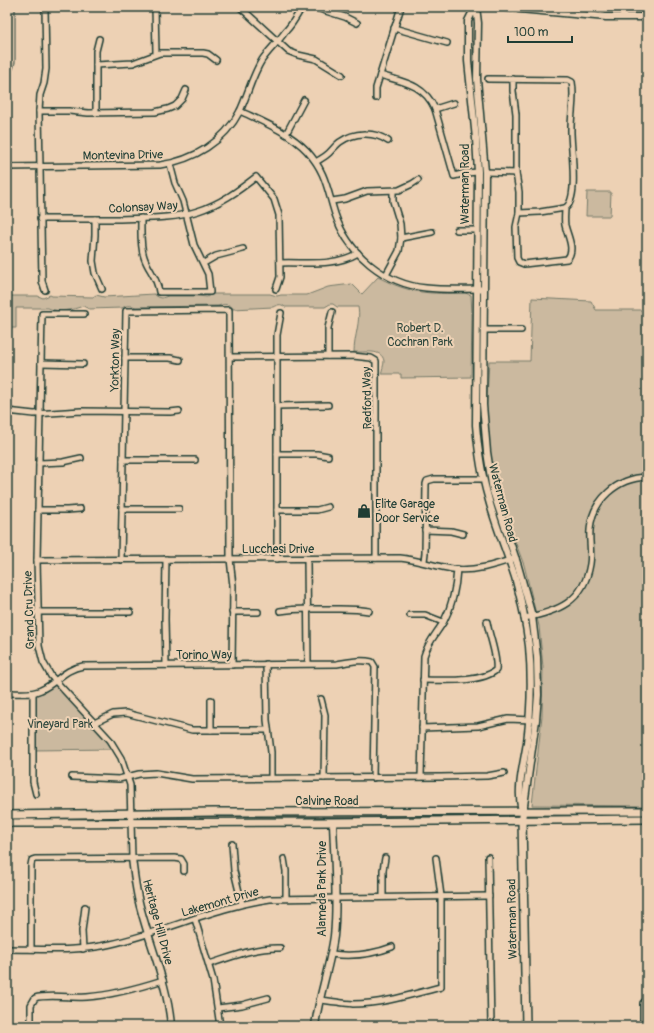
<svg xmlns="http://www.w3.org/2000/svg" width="654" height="1033" font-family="Pangolin,sans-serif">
<rect width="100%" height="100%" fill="#edd1b4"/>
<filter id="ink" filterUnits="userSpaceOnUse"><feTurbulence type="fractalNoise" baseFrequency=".025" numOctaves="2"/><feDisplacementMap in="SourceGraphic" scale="8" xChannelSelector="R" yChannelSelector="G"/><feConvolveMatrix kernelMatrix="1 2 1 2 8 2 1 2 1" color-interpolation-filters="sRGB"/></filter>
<g filter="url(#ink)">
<g fill="#cbb99f" stroke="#757b6a">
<path d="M587 192H611L610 216H586Z"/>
<path d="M378 277C410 294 429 294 465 293L471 295 472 315 471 377 401 378V374H381C382 370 384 365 384 361 382 348 364 353 354 352 354 337 361 321 358 307H337L333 304H330L325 307H285C281 303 277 305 273 307L233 309C230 303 223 304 218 306L136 307C130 305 127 305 122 308L89 309 83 306C73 310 58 313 48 308H16V328H7V296H38L43 298 50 295 52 296 93 297 96 295 104 297 154 294 158 297 162 298 168 296H197L207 297 212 294H270L277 296 281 295H307L328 287 352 284 362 294Z"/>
<path d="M532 298 591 301 596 310H647V444L645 538 647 551V806L532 805 542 716 543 667 539 626 524 565 495 488 486 417 489 361H530Z"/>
<path d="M55 681 116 749 33 750V693Z"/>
</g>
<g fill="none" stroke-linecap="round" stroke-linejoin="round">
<path stroke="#697363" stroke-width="1.5" d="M7 72 13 69 15 62V7"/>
<defs>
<g id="minor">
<path d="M155 7 156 53"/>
<path d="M240 7 288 51 298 55 316 59 342 75"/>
<path d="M313 7 345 17 357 23"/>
<path d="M394 28 447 43"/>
<path d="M96 65 133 63 160 53H203L208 54 216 60"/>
<path d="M380 75C403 82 424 84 435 109L454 176 466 173 478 172"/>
<path d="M488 79 568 80 572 82C575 97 571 113 571 128 570 144 580 200 565 208 565 214 564 219 565 225 567 235 576 250 567 259L524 264 519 262 517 258 516 227 519 213V192L516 173V114L513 91V79"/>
<path d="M376 98V88L401 7"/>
<path d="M435 109 454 103"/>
<path d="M39 111H69L88 113 155 112 168 109 175 106 182 99 186 90"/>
<path d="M240 111C263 122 289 132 307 151 326 172 327 189 335 214 348 254 385 284 426 288 444 290 462 289 481 289"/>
<path d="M96 113V51L99 39"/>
<path d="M286 134 304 100"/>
<path d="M316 162C320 159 325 157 329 153 333 149 336 145 340 142 354 132 374 131 388 141"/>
<path d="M7 167 160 165C194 160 224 142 240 111 248 94 252 76 262 60 269 50 278 42 285 32 292 25 297 16 302 7"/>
<path d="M485 172 516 173"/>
<path d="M332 201 345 199 367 191 399 190 412 184 418 180"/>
<path d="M519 213 540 212 565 208"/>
<path d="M141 218C141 231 140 245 144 257 148 270 157 276 159 292H210L208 274 194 245 183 201 175 183 170 164"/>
<path d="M40 219C67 219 93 219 120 219 146 218 173 219 198 211 220 204 238 191 256 177L274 199 279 215 280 277 276 289"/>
<path d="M95 219V235L93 261 95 273 102 289"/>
<path d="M457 230H477"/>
<path d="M401 238 432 232"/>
<path d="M204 263 216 256 243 249"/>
<path d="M280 263C306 262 334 267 358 253"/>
<path d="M386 275 399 251 401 238 400 224 393 201V191"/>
<path d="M45 290 42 281 39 111 40 95 44 83 46 69 45 7"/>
<path d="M84 314H42L37 560 39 646 43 662 51 676 110 740 121 758 130 785 132 858"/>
<path d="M484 330H521"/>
<path d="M328 356V328L332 312"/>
<path d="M230 357 353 356 371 358 376 361V558"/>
<path d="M125 358H170L180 360"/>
<path d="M41 363 83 364"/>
<path d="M277 406 328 405"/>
<path d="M7 411 34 414 81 411 170 412 179 411"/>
<path d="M277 454H317L328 456"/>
<path d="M123 460H195"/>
<path d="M39 463 63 462 81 458"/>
<path d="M122 509H179"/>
<path d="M38 510H67L80 509"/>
<path d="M277 510H317L328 507"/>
<path d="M425 530 451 531 463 534"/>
<path d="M277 559V335L281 313"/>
<path d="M307 559 308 663"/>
<path d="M37 560 400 558C418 560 434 566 452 569 474 572 495 565 516 558"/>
<path d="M121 560 126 311 229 310 230 559 233 586 232 665"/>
<path d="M424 561 425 553 426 484 427 481 434 479H483"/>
<path d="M280 611C295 608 310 609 325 609 340 609 355 608 369 611"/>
<path d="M37 612H130"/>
<path d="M232 612H258"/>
<path d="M410 615H425L443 622"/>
<path d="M524 618C557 612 584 602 590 564 592 553 589 542 590 530 592 500 617 478 647 477"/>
<path d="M266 664 267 720 271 752V778"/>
<path d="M166 665 165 619 166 559"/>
<path d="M423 680C442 680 482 683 496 670 498 657 489 636 487 622"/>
<path d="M10 693C20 693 31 695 41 690 57 683 64 669 83 666L337 664C349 662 360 659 372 662L375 667 373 778"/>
<path d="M33 693V782L36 794"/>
<path d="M321 699 325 715 324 778"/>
<path d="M211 700V730"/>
<path d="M94 723 113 714 126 713 192 730H268"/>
<path d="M422 728 478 726 508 719 532 720"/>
<path d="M72 777 119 779 139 774 156 773 192 779 441 777 487 776 504 773"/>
<path d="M421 777 424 656C428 642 437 633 444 621 453 604 456 588 457 569"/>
<path d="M232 844 234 871 242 904"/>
<path d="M488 857 491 1026"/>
<path d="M284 859 286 871V898"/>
<path d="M383 897V870L385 858"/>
<path d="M195 919 213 980 220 1026"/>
<path d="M7 949C41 949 77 952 111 944 165 932 215 907 270 899L489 896"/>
<path d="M31 949V865L32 860 35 859 174 858 181 859 184 864V871"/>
<path d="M83 949 82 931 85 907"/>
<path d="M331 954C353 957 371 955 392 947"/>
<path d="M209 964C232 957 255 947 280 948"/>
<path d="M319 1000C331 1001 342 1003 353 1004 383 1004 413 994 441 987V896L436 858"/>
<path d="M218 1008 242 1005 268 998"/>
<path d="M31 1026V1005L35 998C46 994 74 998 87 997 113 995 138 988 163 980"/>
<path d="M643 1026V1003L647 999"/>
</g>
<g id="tertiary">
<path d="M475 7 468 21V61L476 139 478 172 476 425C478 449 481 473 488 497 495 524 506 550 515 577 521 599 526 623 529 646 532 678 531 710 527 742 524 764 516 789 522 811"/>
<path d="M476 7 478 23 477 79 485 172 483 405 487 452 493 491 518 566 532 616 537 657 538 695 536 720 522 820"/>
<path d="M498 7 606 17H647"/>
<path d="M132 858C134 875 136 893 141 910 151 948 168 986 171 1026"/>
<path d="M315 1026C319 995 330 966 334 936 338 901 334 858 333 822"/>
</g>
<g id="secondary">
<path d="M7 815 214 812 647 811"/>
<path d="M522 820 526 1026"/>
<path d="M7 823 333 822 647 819"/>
</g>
</defs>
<use href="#minor" stroke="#1f3d34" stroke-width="8"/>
<use href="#tertiary" stroke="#1f3d34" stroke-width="9"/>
<use href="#secondary" stroke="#1f3d34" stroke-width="10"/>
<use href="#minor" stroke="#edd1b4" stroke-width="5"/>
<use href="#tertiary" stroke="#edd1b4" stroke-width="6"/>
<use href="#secondary" stroke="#edd1b4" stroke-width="7"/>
</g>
</g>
<defs>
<symbol id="shop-bare" viewBox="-9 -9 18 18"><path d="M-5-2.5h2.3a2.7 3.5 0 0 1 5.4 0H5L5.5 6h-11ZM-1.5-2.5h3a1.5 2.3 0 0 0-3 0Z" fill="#1f3d34" stroke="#edd1b4" stroke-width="2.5" paint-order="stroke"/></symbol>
</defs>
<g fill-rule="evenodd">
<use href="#shop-bare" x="354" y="501" width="20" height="20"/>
</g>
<g text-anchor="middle" stroke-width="4" stroke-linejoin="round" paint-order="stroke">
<g font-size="12" fill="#1f3d34" stroke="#edd1b4">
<text transform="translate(123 155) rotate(-1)" y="4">Montevina Drive</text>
<text transform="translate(465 184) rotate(-90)" y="4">Waterman Road</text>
<text transform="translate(143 207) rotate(-3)" y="4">Colonsay Way</text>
<text transform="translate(115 360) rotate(-89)" y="4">Yorkton Way</text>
<text transform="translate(367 398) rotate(-91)" y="4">Redford Way</text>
<text transform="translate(503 503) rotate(75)" y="4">Waterman Road</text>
<text x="278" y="553">Lucchesi Drive</text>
<text transform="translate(29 610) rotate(-92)" y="4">Grand Cru Drive</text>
<text x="204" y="659">Torino Way</text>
<text x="327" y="805">Calvine Road</text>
<text transform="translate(322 889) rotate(-90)" y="4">Alameda Park Drive</text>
<text transform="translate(220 902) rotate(-16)" y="4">Lakemont Drive</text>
<text transform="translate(512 919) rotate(-91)" y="4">Waterman Road</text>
<text transform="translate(158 922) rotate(75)" y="4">Heritage Hill Drive</text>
</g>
<g font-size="12" fill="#30493f" stroke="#edd1b4">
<text x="420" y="332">Robert D.<tspan x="420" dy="14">Cochran Park</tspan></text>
<text x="60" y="728">Vineyard Park</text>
</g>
<g font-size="12" fill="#1f3d34" stroke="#edd1b4" text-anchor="start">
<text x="375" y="508">Elite Garage<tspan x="375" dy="14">Door Service</tspan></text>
</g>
</g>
<rect width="654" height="1033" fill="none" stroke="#edd1b4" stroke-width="24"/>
<rect x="12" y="12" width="630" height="1009" fill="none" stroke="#1f3d34" stroke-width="1.5" filter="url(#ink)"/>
<path d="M508 36v6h64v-6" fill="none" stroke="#1f3d34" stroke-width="2"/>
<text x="514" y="36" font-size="12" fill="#1f3d34" stroke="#edd1b4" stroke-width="3" paint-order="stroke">100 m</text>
</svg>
